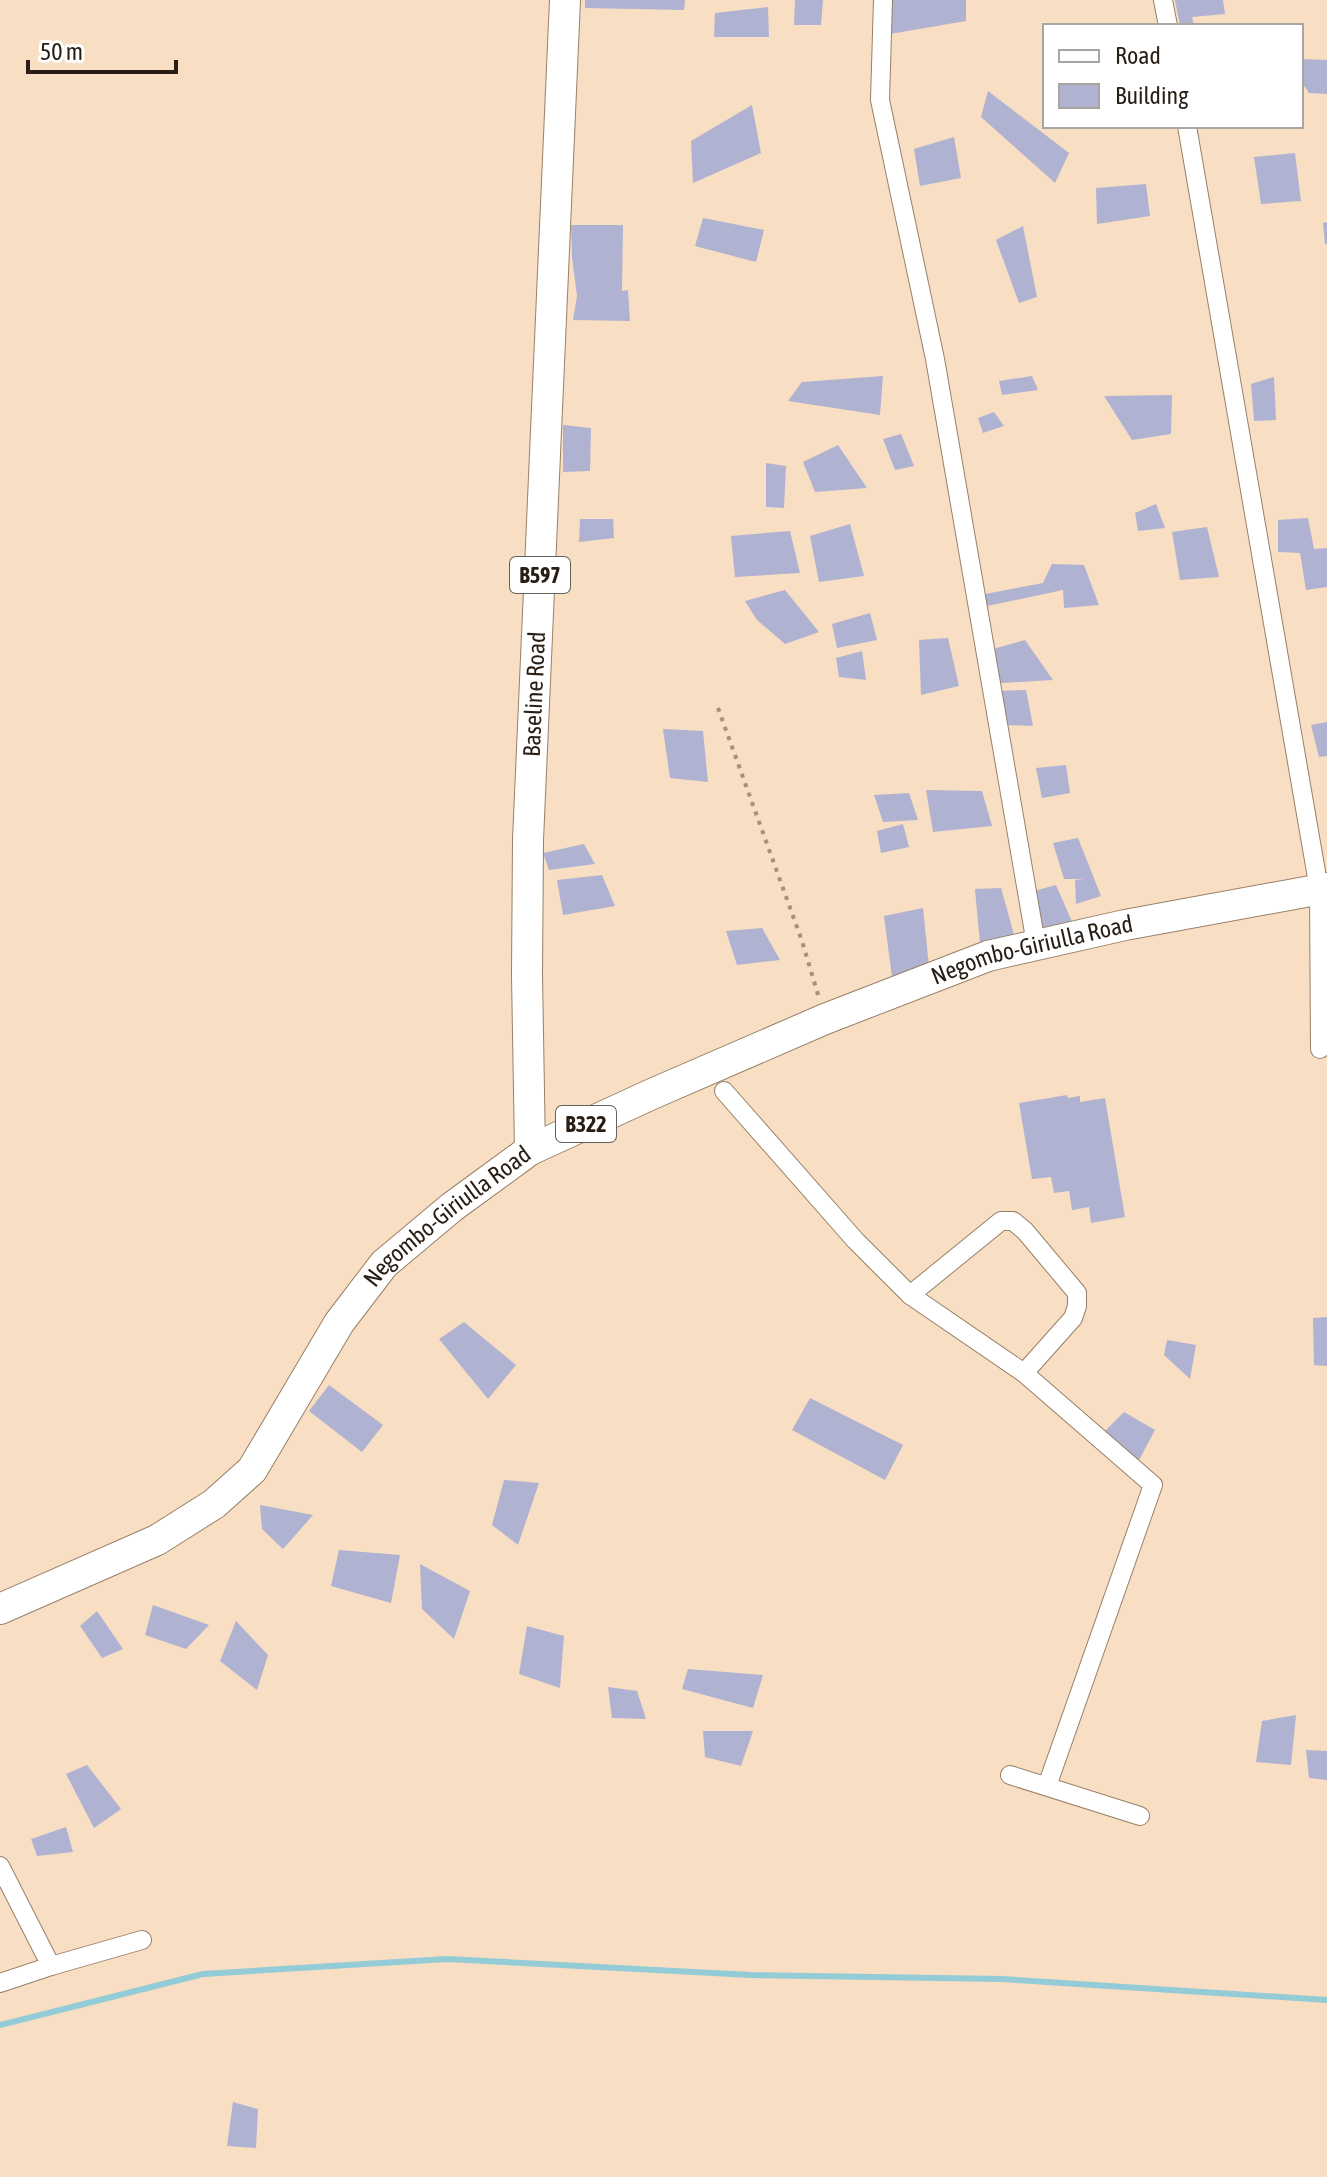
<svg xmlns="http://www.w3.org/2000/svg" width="1327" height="2177" font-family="'Asap Condensed',sans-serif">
<rect width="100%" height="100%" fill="#f8dec3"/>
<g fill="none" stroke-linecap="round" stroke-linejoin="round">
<path stroke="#93cbd6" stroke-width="6" d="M0 2025 203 1974 447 1959 751 1975 1002 1979 1327 2000"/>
</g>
<g fill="#b0b2d2">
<path d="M585 0H685L684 10 585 8Z"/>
<path d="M795 0H823L821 25H794Z"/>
<path d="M888 0H966V21L890 34Z"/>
<path d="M1175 0H1223L1225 14 1192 17 1194 26H1180Z"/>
<path d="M768 7 769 37H714L715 13Z"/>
<path d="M1301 59 1327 60V94L1309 93 1301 81Z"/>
<path d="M988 91 1069 153 1055 183 981 117Z"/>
<path d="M752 105 761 153 693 183 691 141Z"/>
<path d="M954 137 961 178 920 186 914 149Z"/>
<path d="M1295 153 1301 201 1261 204 1254 157Z"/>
<path d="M1146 184 1150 216 1097 224 1096 188Z"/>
<path d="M703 218 764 230 756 262 695 246Z"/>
<path d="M1327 222V244H1325L1323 223Z"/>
<path d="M571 225H623L622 291 628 290 630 321 573 320 577 296 572 257Z"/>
<path d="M1023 226 1037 297 1019 303 996 240Z"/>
<path d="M883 376 880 415 788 401 802 382Z"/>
<path d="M1032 376 1038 390 1002 395 999 381Z"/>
<path d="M1274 377 1276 420 1254 421 1251 384Z"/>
<path d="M1172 395 1171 434 1132 440 1104 396Z"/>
<path d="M994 412 1004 426 983 433 978 418Z"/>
<path d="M563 425 591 428 590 471 563 472Z"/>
<path d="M901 434 914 466 895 470 883 439Z"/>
<path d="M838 445 867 488 815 492 803 462Z"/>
<path d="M766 463 786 466 784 508 766 507Z"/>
<path d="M1156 504 1165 528 1138 531 1135 513Z"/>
<path d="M1308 518 1314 549 1327 548V587L1306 590 1300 553 1278 552V520Z"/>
<path d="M580 519H613L614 538 579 542Z"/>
<path d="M850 524 864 576 819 582 810 536Z"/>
<path d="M1207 527 1219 577 1180 580 1172 532Z"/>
<path d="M790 531 800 573 735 577 731 536Z"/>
<path d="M1052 564 1084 565 1099 605 1064 608 1063 590 987 606 985 594 1043 583Z"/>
<path d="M785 590 819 632 785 644 757 620 745 601Z"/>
<path d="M870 613 877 640 837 648 832 624Z"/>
<path d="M948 638 959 686 921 695 919 640Z"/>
<path d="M1025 640 1053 680 1001 683 993 649Z"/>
<path d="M862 651 866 680 839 677 836 658Z"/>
<path d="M1026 690 1033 726 1006 725 998 691Z"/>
<path d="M1327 722V756L1319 757 1311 725Z"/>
<path d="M663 729 703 731 708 782 670 778Z"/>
<path d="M1066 765 1070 793 1042 798 1036 768Z"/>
<path d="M926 790 982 791 992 826 933 832Z"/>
<path d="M909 793 918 820 883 822 874 795Z"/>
<path d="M903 824 909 847 881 853 877 831Z"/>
<path d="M1078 838 1101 896 1076 904 1075 880 1084 879H1064L1053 843Z"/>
<path d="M584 844 595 864 549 870 543 853Z"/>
<path d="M602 875 615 906 563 915 557 880Z"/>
<path d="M1056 885 1073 924 1043 929 1034 891Z"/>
<path d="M1001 888 1015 938 980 944 975 889Z"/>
<path d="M923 908 929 967 892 977 884 916Z"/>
<path d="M762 928 780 960 737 965 726 931Z"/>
<path d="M1067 1095 1068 1098 1080 1096V1102L1105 1098 1125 1217 1091 1223 1089 1207 1072 1210 1069 1191 1054 1193 1051 1177 1032 1179 1019 1103Z"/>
<path d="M1327 1317V1366L1314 1365 1313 1318Z"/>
<path d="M464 1322 516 1365 488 1399 439 1339Z"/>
<path d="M1167 1340 1196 1345 1190 1379 1164 1355Z"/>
<path d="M329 1385 383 1425 362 1452 309 1411Z"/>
<path d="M810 1398 903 1445 885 1480 792 1430Z"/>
<path d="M1124 1412 1155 1430 1139 1460 1104 1432Z"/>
<path d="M504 1480 539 1483 518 1545 492 1525Z"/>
<path d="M260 1505 313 1515 283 1549 262 1529Z"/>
<path d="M339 1550 400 1555 391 1603 331 1586Z"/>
<path d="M420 1564 470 1591 454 1639 422 1609Z"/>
<path d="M153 1605 209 1625 186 1649 145 1635Z"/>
<path d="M97 1611 123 1649 102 1658 80 1626Z"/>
<path d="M236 1621 268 1655 257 1690 220 1661Z"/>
<path d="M527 1626 564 1636 560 1688 519 1674Z"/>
<path d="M688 1669 763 1675 753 1708 682 1689Z"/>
<path d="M608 1687 637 1691 646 1719 612 1718Z"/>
<path d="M1296 1715 1291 1765 1256 1762 1262 1721Z"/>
<path d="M703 1731H753L741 1766 705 1757Z"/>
<path d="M1306 1750 1327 1751V1780L1309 1778Z"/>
<path d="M87 1765 121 1809 94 1828 66 1774Z"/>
<path d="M66 1827 73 1852 37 1856 31 1839Z"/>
<path d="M233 2102 258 2109 256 2148 227 2146Z"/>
</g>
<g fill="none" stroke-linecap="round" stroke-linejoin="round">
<defs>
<g id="street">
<path d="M883 0 880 100 935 359 1036 944"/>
<path d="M1163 0 1168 26"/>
<path d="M1187 126 1319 889 1320 1049"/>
<path d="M724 1091 855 1240 910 1295 1024 1373 1153 1485 1047 1786"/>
<path d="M910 1295 1001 1221H1013L1025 1231 1077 1293V1306L1073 1318 1024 1373"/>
<path d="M1010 1775 1140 1816"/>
<path d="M0 1866 51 1966"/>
<path d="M0 1983 51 1966 142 1940"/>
</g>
<g id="primary">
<path id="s1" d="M530 1150 527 975 528 840 565 0"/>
<path id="s2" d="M0 1609 157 1540 214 1504 252 1470 339 1323 384 1264 452 1207 530 1150 652 1094 825 1019 988 956 1125 925 1327 888"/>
</g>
</defs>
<use href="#street" stroke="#988067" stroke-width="20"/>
<use href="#primary" stroke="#988067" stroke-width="32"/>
<path stroke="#a4917d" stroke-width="4" stroke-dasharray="4 6" stroke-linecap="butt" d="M718 708 802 941 819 998"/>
<use href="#street" stroke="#fff" stroke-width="18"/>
<use href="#primary" stroke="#fff" stroke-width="30"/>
</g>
<g text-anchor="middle" stroke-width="6" stroke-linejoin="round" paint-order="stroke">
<g fill="#fff" stroke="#68625b" stroke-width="2">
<rect x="510" y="557" width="60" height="36" rx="6"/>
<rect x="556" y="1106" width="60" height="36" rx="6"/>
</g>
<g font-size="22" font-weight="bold" fill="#281e15">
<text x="540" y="583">B597</text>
<text x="586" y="1132">B322</text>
</g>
<g font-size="24" fill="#281e15" stroke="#fff">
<text dy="8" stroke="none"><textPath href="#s1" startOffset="456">Baseline Road</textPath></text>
<text dy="8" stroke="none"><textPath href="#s2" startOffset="1262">Negombo-Giriulla Road</textPath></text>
<text dy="8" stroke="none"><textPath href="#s2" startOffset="614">Negombo-Giriulla Road</textPath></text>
</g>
</g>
<rect x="1043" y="24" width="260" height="104" fill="#ffffff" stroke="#a9a5a1" stroke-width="2"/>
<rect x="1059" y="50" width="40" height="12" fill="#ffffff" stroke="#a9a5a1" stroke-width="2"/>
<text x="1115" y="64" font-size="24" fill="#281e15">Road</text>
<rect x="1059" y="84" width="40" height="24" fill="#b0b2d2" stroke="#a9a5a1" stroke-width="2"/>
<text x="1115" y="104" font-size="24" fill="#281e15">Building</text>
<path d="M28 60v12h148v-12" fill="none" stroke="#281e15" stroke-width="4"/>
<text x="40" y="60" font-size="24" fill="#281e15" stroke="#ffffff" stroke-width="6" paint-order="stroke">50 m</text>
</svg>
